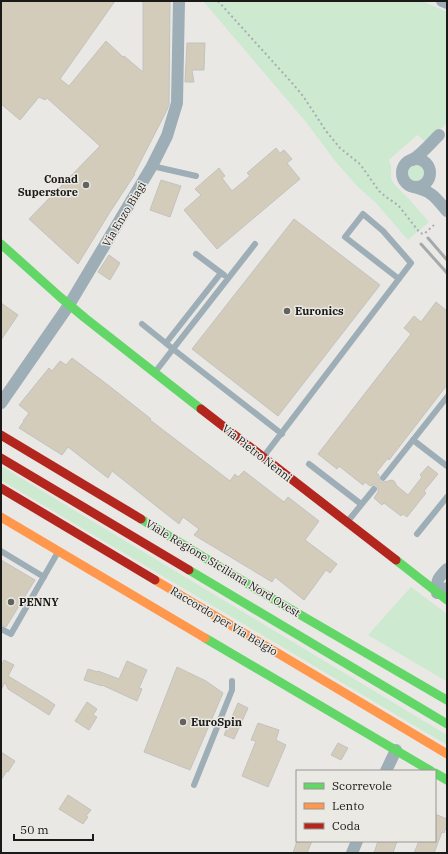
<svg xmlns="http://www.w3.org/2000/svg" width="448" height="854" font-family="'IBM Plex Serif',serif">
<rect width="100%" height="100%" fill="#eae8e5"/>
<g fill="#cde9d0">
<path d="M203 1H422L447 12V123L426 142 417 135 389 160 391 166V178L394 184 409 199 429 222 408 240 376 203 358 187 335 161 306 122Z"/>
<circle cx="416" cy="173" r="8"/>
<path d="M1 466 447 735V745L1 480Z"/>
<path d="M411 587 447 614V679L446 681 368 635Z"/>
</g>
<g fill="#d3ccba" stroke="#c3c2c0">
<path d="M1 1H115L60 79 69 86 106 41 123 57 124 56 143 72V1H170L169 105 166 112 134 174H135L110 212 78 264 29 219 100 146 47 98 45 100 39 97 20 120 1 104Z"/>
<path d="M187 43H205L204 70H192L194 82H185Z"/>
<path d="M276 148 280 153 284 150 292 159 287 163 300 179 217 249 184 210 201 195 195 189 219 168 225 176 222 178 232 191 250 176 247 173Z"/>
<path d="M161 180 181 186 170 217 150 210Z"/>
<path d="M294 219 380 285 278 416 192 349Z"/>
<path d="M109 255 120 263 110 280 98 272Z"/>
<path d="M436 302 447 311V385L389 460 388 458 376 473 379 475V479L381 482H384L392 480 394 481 397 486 408 495 422 477 420 475 428 466 438 474 424 491 426 493 407 517 403 514 401 516 384 503 382 505 374 498 378 492V488L376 485H373L370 486 365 482 363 485 339 466 337 469 318 454 411 334 404 328 414 316 421 322Z"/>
<path d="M1 303 18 315 1 340Z"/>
<path d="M72 358 108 385 151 419 150 420 230 481 235 474 238 477 244 471 284 502 288 497 319 521 305 540 337 564 330 573 326 570 304 600 275 577 272 582 194 535 199 529 183 517 179 524 112 471 108 478 68 447 62 455 19 428 24 421H23L29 413 19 405 49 368 52 371 60 361 66 365Z"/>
<path d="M1 560 35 580 6 627 1 625Z"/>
<path d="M4 660 14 665 8 676 48 700 55 705 49 715 8 689 5 682 1 690V667Z"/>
<path d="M127 661 147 670 139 688 142 689 137 701 102 685V686L84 680 88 669 98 672V671L119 679Z"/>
<path d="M177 667 206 681 223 693 190 770 144 752Z"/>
<path d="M87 702 97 709 93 715 97 717 89 730 75 721Z"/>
<path d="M238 703 248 708 234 739 224 735Z"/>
<path d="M258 723 279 730 276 740 286 745 268 787 242 776 256 741 251 740Z"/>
<path d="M338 743 348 748 341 760 331 755Z"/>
<path d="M1 752 15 761 8 772 7 771 1 780Z"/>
<path d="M68 795 91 810 86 816 88 817 83 824 59 809Z"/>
<path d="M435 814 447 819V825L444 833 442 832 434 853H414L419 841H435Z"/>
<path d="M297 841H312L307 853H293Z"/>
<path d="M378 841H397L393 853H374Z"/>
</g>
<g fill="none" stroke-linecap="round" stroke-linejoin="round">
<path stroke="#a5adb1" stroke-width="2" stroke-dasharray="2 3" stroke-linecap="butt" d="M218 1 293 84 303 96 326 131 340 148 360 164 379 191 386 197 398 205 420 233 424 234 434 225"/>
<g stroke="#9eaeb7" stroke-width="6">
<path d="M152 166 196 176"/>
<path d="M196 254 224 275"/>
<path d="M142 324 173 349 255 244"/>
<path d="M166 343 221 273"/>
<path d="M156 371 173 349 282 434"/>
<path d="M413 440 447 466"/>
<path d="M264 456 411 263 383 231 363 214 345 237 399 279"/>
<path d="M309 464 361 504"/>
<path d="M383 478 447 397"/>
<path d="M348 521 374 489"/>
<path d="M417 534 447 497"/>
<path d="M1 551 44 577"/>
<path d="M1 629 11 634 58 552"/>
<path d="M194 785 232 690V681"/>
</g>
<g stroke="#9eaeb7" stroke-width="12">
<path d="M442 1 447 3"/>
<circle cx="416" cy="173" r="14"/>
<path d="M412 160C422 154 430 144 439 135"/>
<path d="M414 187C433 192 435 197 447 211"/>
<path d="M1 403 69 305 152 166 167 136 177 103 179 1"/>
<path d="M447 569C438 578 436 580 437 593L441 592 447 588"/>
<path d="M386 771 396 750"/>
<path d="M352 853 357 841"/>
</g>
<g stroke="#63d668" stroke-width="9">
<path d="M1 244 60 297 85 318 201 409"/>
<path d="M141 519 256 589 447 700"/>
<path d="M396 560 447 600"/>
<path d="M189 570 447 724"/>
<path d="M205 638 431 771"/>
<path d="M435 773 447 780"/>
</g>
<g stroke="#ff974d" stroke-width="9">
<path d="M1 517 205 638"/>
<path d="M155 580 447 754"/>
</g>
<g stroke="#b3261e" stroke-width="9">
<path d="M201 409 396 560"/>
<path d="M1 435 141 519"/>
<path d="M1 458 189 570"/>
<path d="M1 488 155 580"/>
</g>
<g stroke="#a3a9ad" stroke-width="3">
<path d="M428 238 447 260"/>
<path d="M421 244 447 273"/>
</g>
</g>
<g fill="#636260" stroke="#ebe9e4" stroke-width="1.5">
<circle cx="86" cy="185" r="4"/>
<circle cx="287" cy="311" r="4"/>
<circle cx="11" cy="602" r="4"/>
<circle cx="183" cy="722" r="4"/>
</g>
<g text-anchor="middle" stroke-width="3" stroke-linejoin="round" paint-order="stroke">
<g font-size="11" font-weight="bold" fill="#1a1a18" stroke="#ebe9e4" text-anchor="start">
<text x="78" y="183" text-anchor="end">Conad<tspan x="78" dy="13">Superstore</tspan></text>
<text x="295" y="315">Euronics</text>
<text x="19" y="606">PENNY</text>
<text x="191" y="726">EuroSpin</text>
</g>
<g font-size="11" fill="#1a1a18" stroke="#ebe9e4">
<text transform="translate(124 214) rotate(-59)" y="4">Via Enzo Biagi</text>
<text transform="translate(257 453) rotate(38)" y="4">Via Pietro Nenni</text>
<text transform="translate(223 568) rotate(31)" y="4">Viale Regione Siciliana Nord Ovest</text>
<text transform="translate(224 621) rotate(31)" y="4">Raccordo per Via Belgio</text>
</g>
</g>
<rect width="448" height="854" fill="none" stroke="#1a1a18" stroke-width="4"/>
<rect x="296" y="770" width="140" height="72" fill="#ebe9e4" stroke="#979692"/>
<rect x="304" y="783" width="20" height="6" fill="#63d668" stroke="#979692"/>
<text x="332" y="790" font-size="12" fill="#1a1a18">Scorrevole</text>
<rect x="304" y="803" width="20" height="6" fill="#ff974d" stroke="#979692"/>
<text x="332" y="810" font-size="12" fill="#1a1a18">Lento</text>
<rect x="304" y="823" width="20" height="6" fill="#b3261e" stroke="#979692"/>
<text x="332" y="830" font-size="12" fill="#1a1a18">Coda</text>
<path d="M14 834v6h79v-6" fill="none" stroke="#1a1a18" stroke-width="2"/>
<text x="20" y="834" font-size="12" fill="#1a1a18" stroke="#ebe9e4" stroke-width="3" paint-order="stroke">50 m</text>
</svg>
